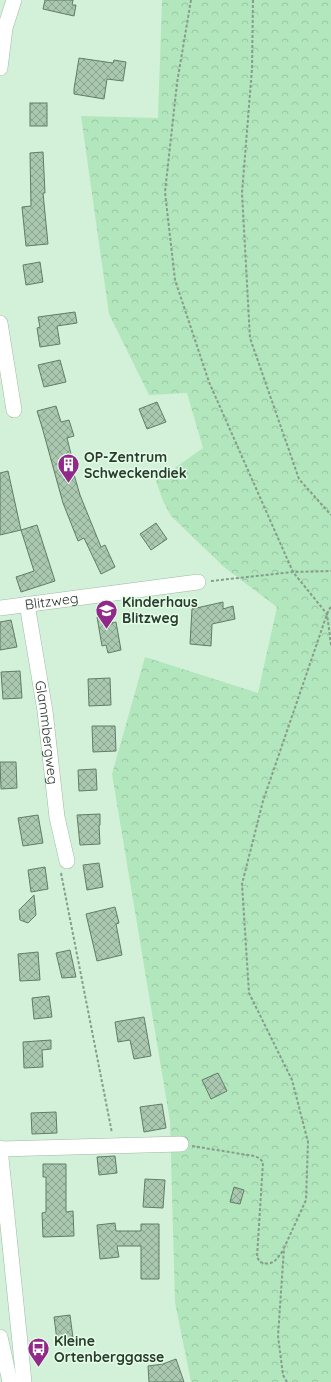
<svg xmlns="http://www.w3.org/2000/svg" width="331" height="1382" font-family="Quicksand,sans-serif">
<defs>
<pattern id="forest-crowns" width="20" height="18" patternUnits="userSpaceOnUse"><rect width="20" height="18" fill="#b2e6bd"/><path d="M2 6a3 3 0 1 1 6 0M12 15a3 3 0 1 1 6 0" fill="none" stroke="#99c6a3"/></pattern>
<pattern id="building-cross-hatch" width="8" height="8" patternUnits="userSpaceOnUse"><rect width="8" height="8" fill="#aac7b0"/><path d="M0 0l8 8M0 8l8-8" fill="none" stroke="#8ba390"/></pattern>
</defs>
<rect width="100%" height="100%" fill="#d3f1d9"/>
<path fill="url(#forest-crowns)" d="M162 0H331V1382H191L175 1302 170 1121 112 774 145 657 258 693 277 607 224 567 171 516 163 501 156 481 203 448 187 393 149 395 109 314 81 116 158 118Z"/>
<g fill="url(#building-cross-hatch)" stroke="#617c67">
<path d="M45 0H73L72 5H76L74 16 43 9Z"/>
<path d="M79 58 113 63 114 60 126 62 123 81 107 79 104 99 74 94V89Z"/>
<rect x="30" y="103" width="17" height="23"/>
<path d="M43 152 45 193H43L48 244 26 246 22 207 31 206 30 153Z"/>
<path d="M40 262 43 282 26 285 23 265Z"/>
<path d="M75 312 77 323 57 326 60 344 40 347 37 328 40 327 38 317Z"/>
<path d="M60 360 66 382 44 387 38 365Z"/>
<path d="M157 402 166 422 147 429 139 409Z"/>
<path d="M56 406 61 422 69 420 74 436 67 438 75 470 73 471 80 495 101 547 105 545 115 567 101 574 84 538 78 541 63 503 42 427 37 411Z"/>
<path d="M8 471 21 530 37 525 55 581 21 592 16 577 34 571 21 530 0 535V473Z"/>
<path d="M156 523 167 539 151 550 140 534Z"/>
<path d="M223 602V609L233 606 235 619 212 624 211 646 190 644 192 609Z"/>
<path d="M111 615 112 623 116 622 121 650 108 653 106 645 102 646 97 617Z"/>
<path d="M11 620 17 647 0 650V622Z"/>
<path d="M20 671 22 698 3 699 1 672Z"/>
<path d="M110 678 111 705 89 706 88 679Z"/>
<path d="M92 726H115L116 751 93 752Z"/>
<path d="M0 762H16L17 788 1 789Z"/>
<path d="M96 769 97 790 79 791 78 770Z"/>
<path d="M100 814V825H99L100 844 80 845 77 815Z"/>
<path d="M38 815 43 843 23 846 18 818Z"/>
<path d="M99 863 103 887 87 890 83 865Z"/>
<path d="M45 867 48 889 31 892 28 870Z"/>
<path d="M34 895 36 915 28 923 20 920 19 910Z"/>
<path d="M115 907 119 923 116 924 122 955 97 961 86 914Z"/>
<path d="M70 950 76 977 62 978 56 953Z"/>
<path d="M38 952 40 980 20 981 18 954Z"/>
<path d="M49 996 52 1017 34 1019 32 998Z"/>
<path d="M144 1017 151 1056 134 1059 130 1040 118 1042 115 1022Z"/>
<path d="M51 1040V1049L42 1050 43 1067 24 1068 23 1042Z"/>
<path d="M218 1073 227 1091 211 1099 202 1080Z"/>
<path d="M162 1104 166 1128 144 1132 140 1107Z"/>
<path d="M56 1112 57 1133 32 1134 31 1113Z"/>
<path d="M115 1156 117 1173 99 1175 97 1157Z"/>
<path d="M43 1164H66V1212L73 1211 74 1236 43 1237 42 1213 46 1212V1177H43Z"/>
<path d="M145 1179 165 1180 163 1208 143 1207Z"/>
<path d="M234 1187 244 1190 240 1204 230 1202Z"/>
<path d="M115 1223 116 1231H141V1224H159V1279H141V1246H117L119 1257 100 1259 97 1225Z"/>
<path d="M70 1315 73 1338 57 1340 54 1317Z"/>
<path d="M176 1359 184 1382H149L148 1366 163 1364Z"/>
</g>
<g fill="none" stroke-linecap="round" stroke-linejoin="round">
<defs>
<g id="minor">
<path d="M0 68 5 28 14 0"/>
<path d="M0 323 14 410"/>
<path id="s1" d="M27 604 45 711 57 817 67 861"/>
<path id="s2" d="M0 608 198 582"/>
<path d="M0 1148 24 1382"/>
<path d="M0 1149 181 1144"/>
<path d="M0 1337 10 1382"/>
</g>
</defs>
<use href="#minor" stroke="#9dbaa3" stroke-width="16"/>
<g stroke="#879d8b" stroke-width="2" stroke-dasharray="3 2" stroke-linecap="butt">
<path d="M191 0 177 83 165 192 175 280 209 382 293 572 327 614 331 645"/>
<path d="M253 0 252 69 242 193 250 338 299 479 331 515"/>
<path d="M211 581 293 572 331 571"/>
<path d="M61 873 112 1133"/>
<path d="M192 1146 254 1156 259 1158 263 1162 257 1257 260 1262C273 1267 277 1259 284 1249"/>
<path d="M287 1382 283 1375 278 1336 284 1248 306 1200 308 1142 292 1080 249 993 242 884 263 801 327 614 331 606"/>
</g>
<use href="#minor" stroke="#fff" stroke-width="15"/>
</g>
<defs>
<symbol id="building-pin" viewBox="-11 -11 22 30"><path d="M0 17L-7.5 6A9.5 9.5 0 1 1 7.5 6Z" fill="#93288b" stroke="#e1ffe6"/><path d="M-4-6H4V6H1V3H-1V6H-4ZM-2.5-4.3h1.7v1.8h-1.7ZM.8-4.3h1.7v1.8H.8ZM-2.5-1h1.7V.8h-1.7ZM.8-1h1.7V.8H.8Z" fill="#fff"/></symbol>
<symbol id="school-pin" viewBox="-11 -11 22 30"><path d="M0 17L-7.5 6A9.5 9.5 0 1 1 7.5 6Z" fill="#93288b" stroke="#e1ffe6"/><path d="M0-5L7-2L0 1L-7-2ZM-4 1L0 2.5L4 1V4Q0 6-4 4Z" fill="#fff"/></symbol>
<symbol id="bus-pin" viewBox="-11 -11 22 30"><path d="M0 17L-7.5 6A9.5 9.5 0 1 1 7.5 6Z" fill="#93288b" stroke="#e1ffe6"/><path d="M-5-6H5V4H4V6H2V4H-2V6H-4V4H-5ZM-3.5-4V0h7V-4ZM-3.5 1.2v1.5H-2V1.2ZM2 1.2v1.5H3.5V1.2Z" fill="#fff"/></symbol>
</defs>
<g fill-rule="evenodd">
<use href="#building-pin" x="56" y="452" width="25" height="34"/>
<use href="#school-pin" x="94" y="598" width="25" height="34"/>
<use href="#bus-pin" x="26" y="1336" width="25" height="34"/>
</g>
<g text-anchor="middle" stroke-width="3" stroke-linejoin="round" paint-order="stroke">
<g font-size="14" font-weight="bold" fill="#2e3a30" stroke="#e1ffe6" text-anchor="start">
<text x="84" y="462">OP-Zentrum<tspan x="84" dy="16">Schweckendiek</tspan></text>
<text x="122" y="607">Kinderhaus<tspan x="122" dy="16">Blitzweg</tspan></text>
<text x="54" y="1346">Kleine<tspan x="54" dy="16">Ortenberggasse</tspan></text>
</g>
<g font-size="14" fill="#2e3a30" stroke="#e1ffe6">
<text dy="5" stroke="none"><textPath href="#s2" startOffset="52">Blitzweg</textPath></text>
<text dy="5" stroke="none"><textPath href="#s1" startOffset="130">Glammbergweg</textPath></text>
</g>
</g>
</svg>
